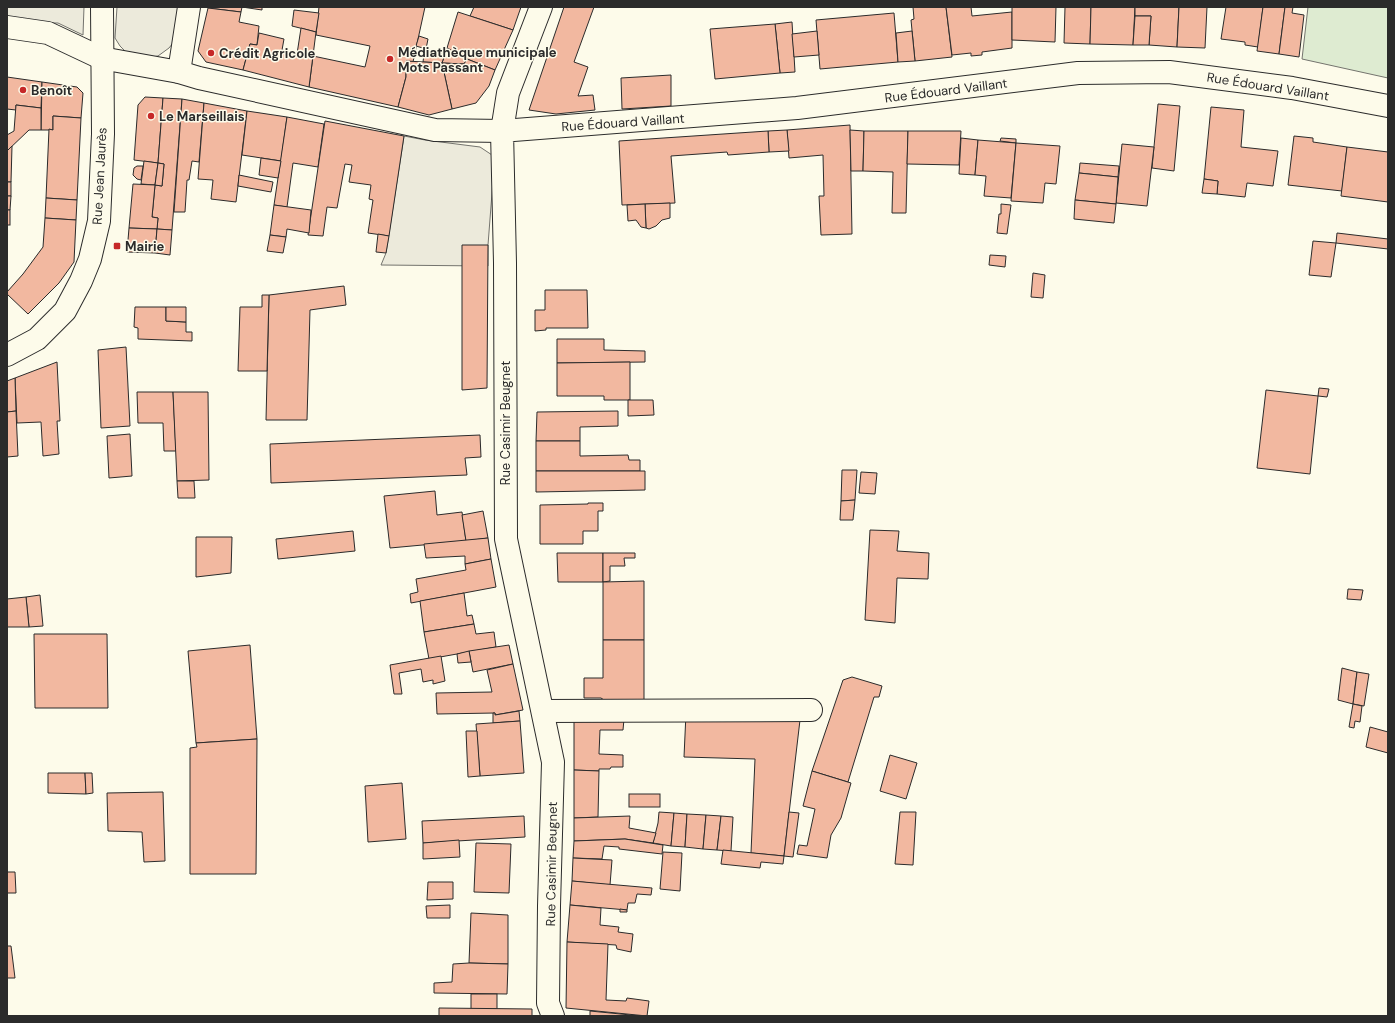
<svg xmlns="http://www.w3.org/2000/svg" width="1395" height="1023" font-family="'DM Sans',sans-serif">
<rect width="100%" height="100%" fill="#fdfbea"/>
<path fill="#deebd1" stroke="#74746e" d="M1308 7H1388V78L1302 59Z"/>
<g fill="#eceadb" stroke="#74746e">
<path d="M7 7H84L83 35 58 23H45L7 16Z"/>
<path d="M117 7H181L177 38 169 48 158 56 146 58 127 53 120 46 115 38Z"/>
<path d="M404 136 425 140 480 147 492 155 494 167 488 245V266L381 265 386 253Z"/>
</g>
<g fill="#f2b8a0" stroke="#2b2b2b">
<path d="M208 7H262V10L242 7 241 12 208 8Z"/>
<path d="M319 7H425L413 62 406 61V77L398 107 309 87 313 56 365 67 370 46 316 35Z"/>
<path d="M474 7H521L513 30 470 16Z"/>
<path d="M564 7H594L574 62 588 67 578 96 593 95 595 110 556 114 529 110Z"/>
<path d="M913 7H946L952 57 915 61 911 20 914 19Z"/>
<path d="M946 7H971L972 16 1012 12V48L982 52V55L971 56V53L952 55Z"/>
<path d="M1012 7H1056L1055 42 1012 40Z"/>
<path d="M1065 7H1091L1090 44 1064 43Z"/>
<path d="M1091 7H1135L1133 45 1090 44Z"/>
<path d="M1135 7H1179L1177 47 1149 45 1151 16H1135Z"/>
<path d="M1179 7H1207L1205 48 1177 47Z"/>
<path d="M1226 7H1263L1258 47 1245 45V42L1221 39Z"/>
<path d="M1263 7H1285L1279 54 1257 51Z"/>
<path d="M1285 7H1293L1292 13 1304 15 1299 57 1279 54Z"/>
<path d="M208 8 241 12 239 22 259 26 257 45 250 44 243 70 206 62 198 51Z"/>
<path d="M294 10 319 13 316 32 292 26Z"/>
<path d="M458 12 513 30 495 70 467 59 447 48Z"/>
<path d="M894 13 898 62 820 69 816 20Z"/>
<path d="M1135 16H1151L1149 45H1133Z"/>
<path d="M792 22 795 72 780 73 775 24Z"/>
<path d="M775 24 780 73 715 79 710 29Z"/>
<path d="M301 28 316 32 309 87 243 70 250 44 257 45 259 33 284 39 282 50 297 54Z"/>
<path d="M817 31 819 55 794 57 792 34Z"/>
<path d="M912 31 915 61 898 62 896 33Z"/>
<path d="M419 36 428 39 426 49 416 46Z"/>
<path d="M447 48 467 59 464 64 442 63Z"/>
<path d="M424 54H445L442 63 423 62Z"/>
<path d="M467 59 495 70 489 86 476 103 452 109 442 63 464 64Z"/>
<path d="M406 61 442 63 452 109 429 115 398 107 406 77Z"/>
<path d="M671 75V106L622 109 621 78Z"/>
<path d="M7 77 42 82 41 108 16 105V110L7 109Z"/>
<path d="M42 82 77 87 83 93 81 118 53 116V130H41Z"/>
<path d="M145 97 163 98 158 163 134 160 138 105Z"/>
<path d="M163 98 182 99 172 230 157 229 158 218 152 217 155 185 162 186 164 164 158 163Z"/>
<path d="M182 99 204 103 199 162 192 161 189 180H187L185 212H174Z"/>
<path d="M204 103 247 111 236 202 211 199 213 180 198 179Z"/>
<path d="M1158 104 1180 106 1174 171 1152 168Z"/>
<path d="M16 105 41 108V130H29L7 151V135L14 131Z"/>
<path d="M1211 107 1244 110 1241 147 1278 151 1273 186 1247 183 1245 197 1217 194 1218 181 1204 179Z"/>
<path d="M247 111 287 117 281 161 242 155Z"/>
<path d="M53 116 81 118 77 200 46 198 49 129 53 130Z"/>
<path d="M287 117 324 124 318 167 293 163 287 207 274 205Z"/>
<path d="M325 121 404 136 389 236 368 233 373 200 369 199 371 185 349 182 352 165 345 164 337 208 327 207 323 236 308 235Z"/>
<path d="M850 125 852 234 821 235 819 196H824L823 155 789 158 787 130Z"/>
<path d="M787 130 789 151 769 152 768 131Z"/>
<path d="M850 130 864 131 863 171H851Z"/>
<path d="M768 131 769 152 728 155 727 152 671 156 675 203 622 205 619 141Z"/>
<path d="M864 131H908L906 213H892L893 172 863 171Z"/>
<path d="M908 131H961L959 165 907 164Z"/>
<path d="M1294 136 1313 138V142L1347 147 1342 191 1288 185Z"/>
<path d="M961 138 978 140 975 175 959 174Z"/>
<path d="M1001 138 1016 139V143L1000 141Z"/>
<path d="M978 140 1016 143 1011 198 984 196 986 176 975 175Z"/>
<path d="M1016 143 1060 146 1056 184 1045 183 1043 203 1011 201Z"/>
<path d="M1122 144 1154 147 1147 206 1116 203Z"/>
<path d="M12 146 11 182H7V151Z"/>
<path d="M1347 147 1388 152V202L1341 196Z"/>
<path d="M261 158 281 161 278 178 259 175Z"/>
<path d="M144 161 158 163 155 185 141 184Z"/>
<path d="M158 163 164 164 162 186 155 185Z"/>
<path d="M1080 163 1119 166 1118 177 1079 173Z"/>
<path d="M137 166H143L141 180 137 179 133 175 134 168Z"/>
<path d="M1079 173 1118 177 1116 204 1075 200Z"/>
<path d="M239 175 273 182 271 192 238 186Z"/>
<path d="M1204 179 1218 181 1217 194 1202 193Z"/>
<rect x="7" y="182" width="4" height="14"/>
<path d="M133 184 155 185 152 217 158 218 157 229 129 228Z"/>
<path d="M7 196H11L10 210H7Z"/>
<path d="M46 198 77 200 76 220 45 218Z"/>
<path d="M1075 200 1116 204 1114 223 1074 219Z"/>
<path d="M670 203V218L662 220 656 226 649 229 646 228 645 204Z"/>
<path d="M645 204 646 228 641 227 636 220 628 221 627 205Z"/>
<path d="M1001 204 1011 205 1007 234 997 233 999 214H1001Z"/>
<path d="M274 205 311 210 309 233 287 229 286 237 270 235Z"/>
<rect x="7" y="210" width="3" height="15"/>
<path d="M45 218 76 220 74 262 59 283 28 314 7 294V292L23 274 43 247Z"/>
<path d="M129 228 157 229 155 253 127 252Z"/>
<path d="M157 229 172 230 170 255 155 253Z"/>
<path d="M1337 233 1388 239V249L1336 243Z"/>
<path d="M378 234 389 236 386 253 376 252Z"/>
<path d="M270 235 286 237 283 253 267 251Z"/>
<path d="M1313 241 1336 243 1331 277 1309 275Z"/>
<path d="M462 245H488L487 388 462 390Z"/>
<path d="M990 255 1006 256 1005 267 989 265Z"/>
<path d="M1033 273 1045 275 1043 298 1031 297Z"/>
<path d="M344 286 346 305 310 310 307 420H266L269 295Z"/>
<path d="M545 290H587L588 328H546V330L535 331V310H545Z"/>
<path d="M262 295H269L267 371H238L240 307H262Z"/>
<path d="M135 307H166V321L186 322V332H192V341L138 339V328L134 327Z"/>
<path d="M166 307H186V322L166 321Z"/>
<path d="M557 339H604V350L645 351V362L557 363Z"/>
<path d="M126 347 130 426 101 428 98 350Z"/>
<path d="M57 362 60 421H57L59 454 43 456 41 422 17 423 15 378Z"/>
<path d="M630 362V400H604V396H557V363Z"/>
<path d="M15 378 16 411 7 412V381Z"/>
<path d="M1319 388 1329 389 1327 397 1318 396Z"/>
<path d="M1266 390 1318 396 1310 474 1257 468Z"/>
<path d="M137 392H173L176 451H164L163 423H138Z"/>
<path d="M173 392H208L209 480 177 481Z"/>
<path d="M628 400H653L654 415 628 416Z"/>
<path d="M16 411 18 456 7 457V412Z"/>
<path d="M618 411V426L580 427V441H536L537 412Z"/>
<path d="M130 434 132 476 109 478 107 436Z"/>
<path d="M480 435 481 457 465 458 467 475 271 483 270 444Z"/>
<path d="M536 441H580V456L628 455 629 460H640V471H536Z"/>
<path d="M842 470H857L855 500 841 501Z"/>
<path d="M536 471H645V490L536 492Z"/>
<path d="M861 472 877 473 875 494 859 493Z"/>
<path d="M177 481H194L195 498H178Z"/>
<path d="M435 491 437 515 462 512 466 541 390 548 384 496Z"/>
<path d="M855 500 853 520H840L841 501Z"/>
<path d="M588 503H603V511H598V531H583V544H540V505L588 504Z"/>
<path d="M483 511 488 538 466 541 462 515Z"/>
<path d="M870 530 899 531 897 551 929 553 928 579 897 578 895 623 865 620Z"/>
<path d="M353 531 355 551 278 559 276 539Z"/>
<path d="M196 537H232L231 573 196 577Z"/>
<path d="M488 538 491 559 465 564V556L426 558 424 544Z"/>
<path d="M557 553H603V582H558Z"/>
<path d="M603 553H635V558H624L625 566H610V581L603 582Z"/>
<path d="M491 559 496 587 411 603 410 594 418 592 416 579 466 570 465 564Z"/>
<path d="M644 581V640H603V582Z"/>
<path d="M1348 589 1363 590 1361 600 1347 599Z"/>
<path d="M464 593 467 616 472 615 474 624 424 632 420 601Z"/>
<path d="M40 595 43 626 29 627 26 597Z"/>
<path d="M26 597 29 627H7V599Z"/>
<path d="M474 624 476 634 494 632 496 647 429 659 424 632Z"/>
<path d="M34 634H107L108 708H35Z"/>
<path d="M603 640H644V701L604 700 601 698H584V678H603Z"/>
<path d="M250 645 257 739 196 743 188 651Z"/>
<path d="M509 645 513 664 473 672 469 651Z"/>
<path d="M469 651 471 662 458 663 457 654Z"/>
<path d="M441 656 445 681 433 684V680L423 682 421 669 399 673 402 694H394L390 665Z"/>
<path d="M513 664 523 710 495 715V713L437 714 436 693 492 692 487 670Z"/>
<path d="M1342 668 1357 672 1353 704 1338 700Z"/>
<path d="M1357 672 1369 674 1364 706 1353 704Z"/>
<path d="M852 677 882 686 879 697H874L848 782 812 771 843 680Z"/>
<path d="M1353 704 1362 706 1360 722 1355 721 1354 728 1349 727Z"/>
<path d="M519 711 520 721 493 723V713H495V715Z"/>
<path d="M686 713 800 720 784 856 751 853 755 759 684 757Z"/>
<path d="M624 719 623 730H600L599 754 623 755V767H611L610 769H599V771L574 770V720Z"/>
<path d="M520 721 524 773 480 776 476 724Z"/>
<path d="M1370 727 1388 732V753L1366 747Z"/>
<path d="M466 731H477L480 776 468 777Z"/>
<path d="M257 739 256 874H190V748L197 747 196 743Z"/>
<path d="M890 755 917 763 906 799 880 791Z"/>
<path d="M574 770 599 771 598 817 574 818Z"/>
<path d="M812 771 851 783 841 818 831 835 827 858 797 854 799 845 807 846 815 809 803 806Z"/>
<path d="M48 773H85L86 794 48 793Z"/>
<path d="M85 773H92L93 793 86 794Z"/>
<path d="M402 783 406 839 368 842 365 786Z"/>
<path d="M163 792 165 861 144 862 142 832 108 831 107 793Z"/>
<rect x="629" y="794" width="31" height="13"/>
<path d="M659 812 674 813 671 846 653 843 658 823Z"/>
<path d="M789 812 799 813 793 857 784 856Z"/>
<path d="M900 812H916L913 865 895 864Z"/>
<path d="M674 813 687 814 685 847 671 846Z"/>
<path d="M687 814 706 815 703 849 685 847Z"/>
<path d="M706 815 721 816 717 850 703 849Z"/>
<path d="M524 816 525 837 423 843 422 821Z"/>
<path d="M630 816 629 828 656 833 653 843 625 839 574 841V818Z"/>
<path d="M721 816 733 817 731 851 717 850Z"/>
<path d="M625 839 663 845 662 854 619 849V847L604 846 602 859 573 858 574 841Z"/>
<path d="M459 840 460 857 423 859V843Z"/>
<path d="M476 843 511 844 509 893 474 892Z"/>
<path d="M723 850 784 856 783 864 761 862 760 868 721 864Z"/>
<path d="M663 852 682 853 680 891 660 889Z"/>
<path d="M573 858 612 860 610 885 572 881Z"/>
<path d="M7 872H15L16 893H7Z"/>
<path d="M572 881 652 888 651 895 637 894 635 903H628L627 910 570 905Z"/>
<path d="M428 882H453V899L427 900Z"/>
<path d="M450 905V918H427L426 906Z"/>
<path d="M570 905 601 908 600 925 619 927 618 932 633 934 631 952 617 949 616 945 567 942Z"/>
<path d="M620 909 627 910V912H620Z"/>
<path d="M471 913 508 915V964L469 963Z"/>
<path d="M567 942 608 944 606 1000 626 1001 627 998 649 1001 647 1016 566 1008Z"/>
<path d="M7 946H11L15 978H7Z"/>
<path d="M469 963 508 964 507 994 434 993V983L452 982 453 964Z"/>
<rect x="471" y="994" width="26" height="15"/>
<path d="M439 1008 532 1009V1016H439Z"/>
<path d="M590 1011 641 1016H590Z"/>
</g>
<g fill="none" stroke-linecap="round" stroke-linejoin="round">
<defs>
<g id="minor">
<path d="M7 27 48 33 101 58"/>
<path d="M179 72 189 7"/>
<path d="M543 711 811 710"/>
<path d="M553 1016 548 1003 549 906 553 762 506 539 505 263 502 131 797 108 1078 73 1169 72 1292 88 1388 106"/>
</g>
<g id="tertiary">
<path d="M101 58 179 72 199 78 435 130 502 131 508 93 541 7"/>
<path d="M7 355 37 339 65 311 81 281 90 259 99 221 103 134 102 7"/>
</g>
</defs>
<use href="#minor" stroke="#2b2b2b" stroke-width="24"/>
<use href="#tertiary" stroke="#2b2b2b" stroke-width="24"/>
<use href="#minor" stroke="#fdfbea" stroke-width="22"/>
<use href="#tertiary" stroke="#fdfbea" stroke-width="22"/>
</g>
<g fill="#c62828" stroke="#fdfbea" stroke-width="1.5">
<circle cx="211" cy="53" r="4"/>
<circle cx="390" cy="59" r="4"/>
<circle cx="23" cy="90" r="4"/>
<circle cx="151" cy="116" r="4"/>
<rect x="113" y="242" width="8" height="8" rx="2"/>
</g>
<g text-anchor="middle" stroke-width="3" stroke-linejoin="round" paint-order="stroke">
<g font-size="13" font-weight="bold" fill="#2b2b2b" stroke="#fdfbea" text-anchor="start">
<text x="398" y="57">Médiathèque municipale<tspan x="398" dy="15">Mots Passant</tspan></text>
<text x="219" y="58">Crédit Agricole</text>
<text x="31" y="95">Benoît</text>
<text x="159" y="121">Le Marseillais</text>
<text x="125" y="251">Mairie</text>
</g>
<g font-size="13" fill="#2b2b2b" stroke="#fdfbea">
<text transform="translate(1268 86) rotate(9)" y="5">Rue Édouard Vaillant</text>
<text transform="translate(946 90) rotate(-7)" y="5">Rue Édouard Vaillant</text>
<text transform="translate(623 122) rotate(-4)" y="5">Rue Édouard Vaillant</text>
<text transform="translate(99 176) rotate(-87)" y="5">Rue Jean Jaurès</text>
<text transform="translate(505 423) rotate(-90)" y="5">Rue Casimir Beugnet</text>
<text transform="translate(551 864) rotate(-89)" y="5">Rue Casimir Beugnet</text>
</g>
</g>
<rect width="1395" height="1023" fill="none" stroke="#2b2b2b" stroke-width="16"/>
</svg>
